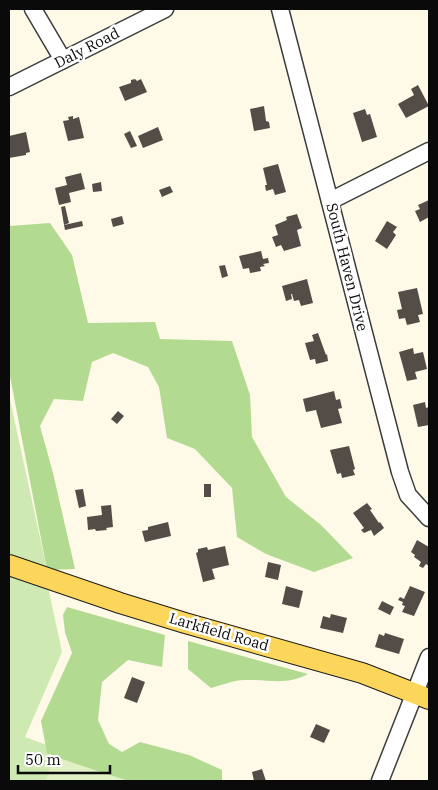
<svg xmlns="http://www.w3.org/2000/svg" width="438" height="790" font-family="'IBM Plex Serif',serif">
<rect width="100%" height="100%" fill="#fffae8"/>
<g fill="#cee9b2">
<path d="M9 395 47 570 9 558Z"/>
<path d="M9 576 48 587 62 652 25 737 145 781H9Z"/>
</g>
<g fill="#b2da91">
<path d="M50 223 72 255 88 323 155 322 160 339 232 341 250 395 252 437 286 497 321 525 353 558 314 572 266 554 237 537 232 488 195 449 167 438 159 387 148 367 113 353 92 362 83 401 54 399 40 426 53 473 75 569 47 570 9 371V226Z"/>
<path d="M67 607 165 635 162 667 128 660 102 682 98 720 109 744 122 752 140 742 189 755 222 770V781H122L47 753 41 721 72 653 65 632 63 615Z"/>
<path d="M188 641 308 674C286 686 268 679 245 680 234 680 222 685 211 688L188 669Z"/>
</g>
<path fill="#e1f0c4" d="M61 759 129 781H45L52 763Z"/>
<g fill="#534c47">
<path d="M135 79 137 81 141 79 147 92 125 101 119 87 131 83V80Z"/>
<path d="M418 85 429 106 406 118 398 104 414 95 411 89Z"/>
<path d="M264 106 266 121 269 122 270 128 254 131 250 109Z"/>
<path d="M365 109 367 115 370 114 377 137 362 142 353 113Z"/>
<path d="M73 116V119L79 117 84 138 68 141 63 121 69 120 68 117Z"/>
<path d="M158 127 163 140 143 148 138 136Z"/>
<path d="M130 131 137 146 131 148 124 134Z"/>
<path d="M26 132 30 152 26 153V155L9 158V136Z"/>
<path d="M278 164 286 192 275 195 273 189 266 191 265 185H267L263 168Z"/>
<path d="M81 173 85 189 69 193 71 202 59 205 55 188 67 185 65 177Z"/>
<path d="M101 182 102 191 93 192 92 184Z"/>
<path d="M170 186 173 192 162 197 159 190Z"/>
<path d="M429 200V217L420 222 415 211 420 209 418 205Z"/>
<path d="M65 206 69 223 64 225 61 207Z"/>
<path d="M297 214 302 228 297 230 301 246 284 251 281 245 276 247 272 237 278 235 275 225 287 220 286 217Z"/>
<path d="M122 216 124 224 113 227 111 219Z"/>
<path d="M82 221 83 226 65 230 64 225Z"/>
<path d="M387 221 397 227 393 232 396 235 387 249 375 241Z"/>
<path d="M261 251 263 259 268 258 269 263 263 264 265 266 260 267 261 271 250 273 249 268 243 269 239 256Z"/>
<path d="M225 265 228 276 222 278 219 266Z"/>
<path d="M307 279 313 303 301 306 299 300 294 301 292 294H291L292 299 286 301 282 286Z"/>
<path d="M417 288 423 314 418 315 420 322 407 325 405 318 399 319 397 310 402 309 398 292Z"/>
<path d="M318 333 326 355 327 354 328 361 316 364 315 359 310 360 305 343 314 341 312 335Z"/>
<path d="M413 348 414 354 423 352 427 369 415 372 417 379 407 381 399 352Z"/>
<path d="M334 391 336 400 340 399 342 408 338 409 342 423 321 428 316 410 306 412 303 399Z"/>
<path d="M425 402 426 408 429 407V425L418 427 413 405Z"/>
<path d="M118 411 124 416 117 424 111 419Z"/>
<path d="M349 446 355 469 353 470 355 475 342 478 341 473 337 474 330 450Z"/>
<rect x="204" y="484" width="7" height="13"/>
<path d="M83 489 86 506 79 508 75 490Z"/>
<path d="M367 503 372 509 370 510 379 523 380 522 384 528 374 536 371 530 364 533 361 530 364 528 353 513Z"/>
<path d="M111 505 113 527 106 528 107 530 96 531 95 529 88 530 87 517 102 515 101 506Z"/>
<path d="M168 522 171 536 145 542 142 531 148 530V527Z"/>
<path d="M417 540 429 547V566L426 564 423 568 419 566 421 562 414 557 415 555 411 552Z"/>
<path d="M225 546 229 565 212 569 215 579 203 582 196 553 198 552V549L207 547 208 550Z"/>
<path d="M268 562 281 565 278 580 265 577Z"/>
<path d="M286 586 303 591 299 608 282 604Z"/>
<path d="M410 586 425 592 414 616 402 612 405 606 402 605 403 602 398 600 400 597 404 599Z"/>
<path d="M382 601 394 607 390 615 378 609Z"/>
<path d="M331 614 347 618 343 633 320 628 323 616 330 618Z"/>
<path d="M385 633 404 639 399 654 375 647 379 634 384 636Z"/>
<path d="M132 677 145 682 137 703 124 698Z"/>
<path d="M316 724 330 730 324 743 310 737Z"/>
<path d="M262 769 266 781H254L252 772Z"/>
</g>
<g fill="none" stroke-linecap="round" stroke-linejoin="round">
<defs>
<g id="minor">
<path d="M33 9 63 60"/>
<path d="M280 9 400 472 408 495 429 518"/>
<path d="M9 87 165 9"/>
<path d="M330 201 429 151"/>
<path d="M380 781 429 657"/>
</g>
<path id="major" d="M9 565 120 603 185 623 362 673 429 699"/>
</defs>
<use href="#minor" stroke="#3d3d3d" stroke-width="19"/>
<use href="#major" stroke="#1b1b1b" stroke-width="22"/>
<use href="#minor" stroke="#fff" stroke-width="16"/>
<use href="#major" stroke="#fcd55b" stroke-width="20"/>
</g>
<g text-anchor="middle" stroke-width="5" stroke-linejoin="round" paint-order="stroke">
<g font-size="15" fill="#0a0a0a" stroke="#fff">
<text transform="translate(87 48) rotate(-27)" y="5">Daly Road</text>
<text transform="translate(347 267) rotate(76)" y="5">South Haven Drive</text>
<text transform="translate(219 632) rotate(16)" y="5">Larkfield Road</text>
</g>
</g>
<rect width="438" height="790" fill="none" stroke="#0a0a0a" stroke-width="20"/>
<path d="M18 765v8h92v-8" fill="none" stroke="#0a0a0a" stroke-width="2.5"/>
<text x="25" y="765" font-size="15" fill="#0a0a0a" stroke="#ffffff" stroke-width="4" paint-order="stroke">50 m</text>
</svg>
